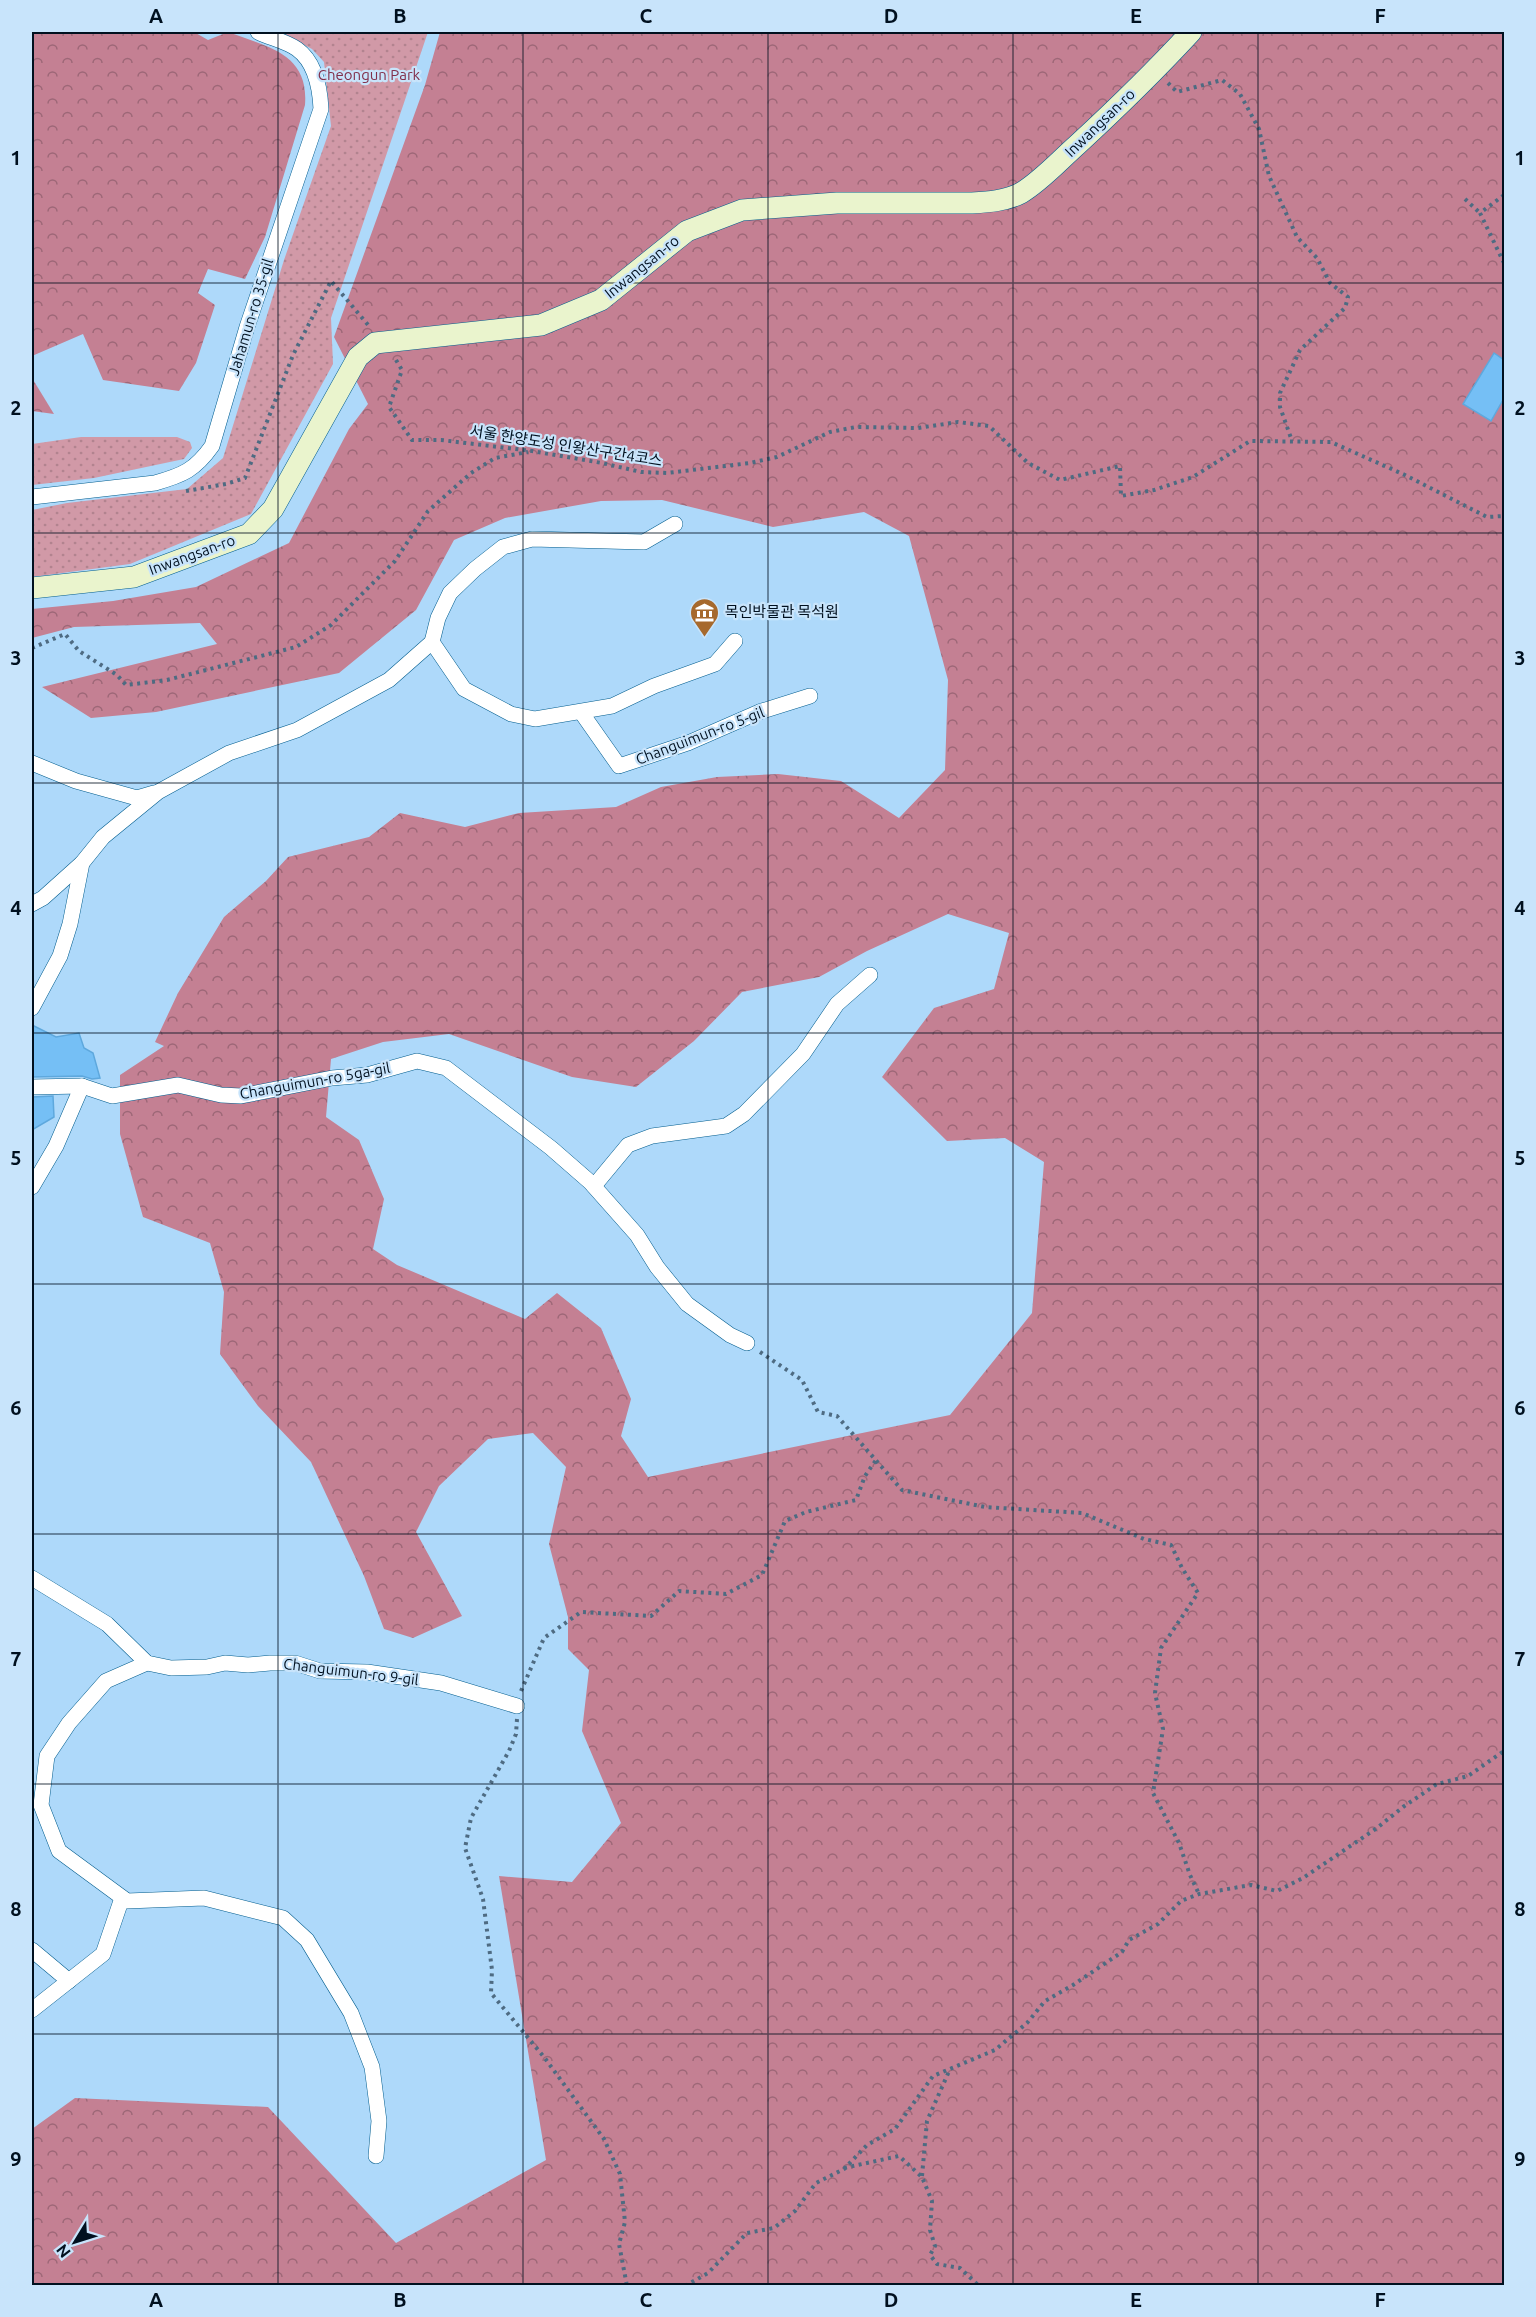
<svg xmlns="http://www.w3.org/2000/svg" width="1536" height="2317" font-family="Ubuntu,'Noto Sans KR',sans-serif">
<defs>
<pattern id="forest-crowns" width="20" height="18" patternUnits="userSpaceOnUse" patternTransform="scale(1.5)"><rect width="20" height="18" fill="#c48093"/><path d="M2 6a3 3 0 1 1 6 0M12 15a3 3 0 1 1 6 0" fill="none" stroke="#9d6777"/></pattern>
<pattern id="park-dots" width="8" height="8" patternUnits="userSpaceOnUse" patternTransform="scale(1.5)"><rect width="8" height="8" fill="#d199a7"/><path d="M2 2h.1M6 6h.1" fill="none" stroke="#b2838f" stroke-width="1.8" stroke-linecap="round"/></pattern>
</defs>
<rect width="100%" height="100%" fill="#aed9fa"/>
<g fill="url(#forest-crowns)" fill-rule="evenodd">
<path d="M32 32H194L208 40 228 32C268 47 309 53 305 105L265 237 245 279 208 269 198 293 215 305 196 363 179 391 103 380 83 334 32 356Z"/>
<path d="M440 32H1504V2285H32V2129L75 2098 268 2107 396 2243 546 2160 499 1876 572 1882 621 1823 582 1731 589 1670 568 1649V1617L549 1544 566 1467 533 1433 488 1439 439 1486 416 1532 462 1616 413 1638 384 1629 364 1576 311 1462 258 1406 220 1354 224 1292 210 1243 143 1217 120 1134V1075L164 1046 155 1042 178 993 224 917 266 881 288 857 369 837 400 813 465 827 519 813 616 807 661 787 717 777 778 774 841 781 899 818 945 770 948 680 909 536 864 512 773 527 662 500 601 501 505 518 454 540 416 610 339 673 156 712 91 718 42 687 217 644 200 623 74 627 32 638V609L113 601 196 587 289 543 349 429 368 404 334 337 425 85ZM948 914 1009 933 994 989 934 1008 882 1077 947 1141 1005 1138 1044 1162 1032 1313 950 1415 648 1477 621 1436 631 1399 601 1328 557 1293 525 1319 397 1265 373 1249 384 1199 359 1140 326 1117 331 1059 383 1042 449 1034 572 1077 636 1087 694 1041 742 992 819 977 867 951Z"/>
<path d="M32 378 54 414 32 411Z"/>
</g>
<g fill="url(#park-dots)">
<path d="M279 32H428L331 318 333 364 251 514 130 564 32 577V510L67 503 187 489 223 458 284 260 331 126 324 62 312 49Z"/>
<path d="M81 437H177L190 442 192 448 184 459 94 478 32 485V444Z"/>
</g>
<g fill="#75bff5" stroke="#5ea8dd" stroke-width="1.5">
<path d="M1494 353 1504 360V398L1491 421 1463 404Z"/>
<path d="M32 1025 56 1037 79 1033 84 1048 93 1053 100 1078 92 1079 82 1076 32 1077Z"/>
<path d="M53 1096 54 1117 32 1130V1097Z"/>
</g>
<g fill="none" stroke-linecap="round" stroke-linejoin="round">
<defs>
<g id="street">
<path d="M32 497 155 483C183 475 195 470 212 446L247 327 321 109C320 88 315 62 297 49 286 41 270 38 258 32"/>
<path d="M675 524 644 542 532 539 503 547 475 569 450 593 438 618 432 642 464 689 511 714 535 719 612 706 654 686 715 664 735 641"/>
<path d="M581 712 619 766 688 743 759 712 810 696"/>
<path d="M32 763 76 781 137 798 154 793"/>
<path d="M32 904 43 898 82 863"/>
<path d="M32 1008 60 956 70 924 82 863 103 837 158 792 229 753 297 730 389 680 432 642"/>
<path d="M32 1087 82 1086 112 1096 178 1085 221 1095 241 1096 332 1078 367 1075 417 1061 446 1068 551 1148 590 1182 637 1235 657 1267 687 1304 730 1335 747 1343"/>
<path d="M594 1186 628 1145 652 1136 726 1126 744 1114 803 1054 837 1004 870 975"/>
<path d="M32 1187 56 1146 82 1086"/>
<path d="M32 1578 107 1624 147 1663 171 1668 207 1667 225 1663 248 1665 270 1663H295L320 1671 367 1672 441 1683 517 1706"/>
<path d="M147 1663 106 1681 69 1723 47 1756 41 1805 59 1851 127 1901 204 1898 283 1918 307 1940 351 2013 372 2067 379 2121 376 2156"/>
<path d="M32 1950 69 1981"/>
<path d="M32 2010 103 1954 122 1898"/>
</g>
<path id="secondary" d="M32 588 134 577 249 534 273 509 358 357 375 343 541 325 601 300 687 231 742 210 837 203H971C987 202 1006 201 1021 193 1041 181 1059 161 1077 145 1116 109 1155 71 1191 32"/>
</defs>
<use href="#street" stroke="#025d8e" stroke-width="16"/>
<use href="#secondary" stroke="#025d8e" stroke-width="22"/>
<g stroke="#4e6b82" stroke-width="4" stroke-dasharray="3 4.5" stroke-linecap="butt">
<path d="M1168 83 1177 92 1222 80 1240 94 1259 129 1269 176 1297 237 1317 258 1330 283 1348 297 1345 308 1300 350 1280 393V407L1292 441"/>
<path d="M1504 195 1480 213 1504 263"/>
<path d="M1465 199 1480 213"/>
<path d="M396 360 402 370 389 407 412 440H441L532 451 602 463 641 472 667 473 750 463 777 457 830 432 856 427 918 428 958 422 989 426 1028 463 1060 480 1120 466 1121 496 1154 490 1193 477 1250 441 1331 442 1405 475 1487 517 1504 516"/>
<path d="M186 491 226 484 245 478 293 355 331 281 369 326"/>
<path d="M32 648 65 634 79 651 117 675 126 685 167 680 296 647 331 625 395 561 428 511 471 473 495 458 528 452"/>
<path d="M760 1352 802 1380 818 1412 837 1416 902 1490 985 1507 1082 1513 1144 1539 1171 1545 1182 1568 1198 1593 1161 1648 1155 1693 1163 1729 1153 1793 1179 1843 1190 1875 1199 1894"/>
<path d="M521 1691 544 1638 581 1612 651 1616 679 1591 726 1594 762 1575 785 1521 806 1512 856 1500 865 1476 876 1460"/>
<path d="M517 1719 516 1734 509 1751 471 1818 465 1848 483 1899 492 1970 491 1993 544 2057 604 2139 620 2174 625 2222 619 2244 627 2286"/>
<path d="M844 2168 899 2156 922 2177 932 2201 930 2230 935 2246 930 2255 937 2264 960 2268 979 2286"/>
<path d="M922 2176 927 2121 950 2069"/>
<path d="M685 2286 708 2273 747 2233 774 2228 795 2211 816 2183 844 2169 867 2145 895 2129 933 2076 995 2050 1027 2023 1045 2001 1073 1985 1122 1952 1129 1940 1158 1924 1181 1901 1199 1894 1251 1885 1277 1891 1303 1878 1377 1828 1403 1807 1437 1784 1468 1776 1504 1751"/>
</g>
<use href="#street" stroke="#fff" stroke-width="15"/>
<use href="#secondary" stroke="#eaf4cd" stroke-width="21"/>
</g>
<path fill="none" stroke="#00101f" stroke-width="1.5" stroke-opacity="0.55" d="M278 32V2286M523 32V2286M768 32V2286M1013 32V2286M1258 32V2286M32 283H1504M32 533H1504M32 783H1504M32 1033H1504M32 1284H1504M32 1534H1504M32 1784H1504M32 2034H1504"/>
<defs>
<symbol id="museum-pin" viewBox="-11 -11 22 30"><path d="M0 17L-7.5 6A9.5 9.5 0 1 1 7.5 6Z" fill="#a6692d" stroke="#c8e4fb"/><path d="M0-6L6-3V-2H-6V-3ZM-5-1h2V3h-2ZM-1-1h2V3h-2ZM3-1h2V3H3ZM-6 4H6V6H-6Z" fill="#fff"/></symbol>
</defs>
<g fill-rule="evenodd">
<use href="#museum-pin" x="688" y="596" width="33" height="45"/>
</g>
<g text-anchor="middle" stroke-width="4.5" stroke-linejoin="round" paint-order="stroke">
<g font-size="15" fill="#812f4b" stroke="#c8e4fb">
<text x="369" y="80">Cheongun Park</text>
</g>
<g font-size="15" fill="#00101f" stroke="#c8e4fb">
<text transform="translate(1100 123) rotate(-44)" y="5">Inwangsan-ro</text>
<text transform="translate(642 267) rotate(-39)" y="5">Inwangsan-ro</text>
<text transform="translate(251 317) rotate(-73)" y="5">Jahamun-ro 35-gil</text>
<text transform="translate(566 446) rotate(9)" y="5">서울 한양도성 인왕산구간4코스</text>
<text transform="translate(192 555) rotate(-20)" y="5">Inwangsan-ro</text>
<text transform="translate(700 736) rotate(-21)" y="5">Changuimun-ro 5-gil</text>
<text transform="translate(315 1081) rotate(-10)" y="5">Changuimun-ro 5ga-gil</text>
<text transform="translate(351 1672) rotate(7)" y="5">Changuimun-ro 9-gil</text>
</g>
<g font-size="15" fill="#00101f" stroke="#c8e4fb" text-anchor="start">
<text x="725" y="617">목인박물관 목석원</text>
</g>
</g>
<rect width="1536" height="2317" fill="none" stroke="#c8e4fb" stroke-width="66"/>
<g transform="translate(75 2242) rotate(232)" stroke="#c8e4fb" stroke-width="4.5" paint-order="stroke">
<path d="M0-4.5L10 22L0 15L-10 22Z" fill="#00101f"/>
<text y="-9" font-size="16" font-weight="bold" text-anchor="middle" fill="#00101f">N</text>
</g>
<rect x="33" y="33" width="1470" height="2251" fill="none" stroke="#00101f" stroke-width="2"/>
<g font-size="20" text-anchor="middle" font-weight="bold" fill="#00101f">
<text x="156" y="23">A</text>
<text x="400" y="23">B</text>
<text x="646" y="23">C</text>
<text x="891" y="23">D</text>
<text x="1136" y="23">E</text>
<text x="1380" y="23">F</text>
<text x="16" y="165">1</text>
<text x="1520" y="165">1</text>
<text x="16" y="415">2</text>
<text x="1520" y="415">2</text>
<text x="16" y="665">3</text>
<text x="1520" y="665">3</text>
<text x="16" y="915">4</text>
<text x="1520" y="915">4</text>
<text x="16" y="1165">5</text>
<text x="1520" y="1165">5</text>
<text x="16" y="1415">6</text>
<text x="1520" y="1415">6</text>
<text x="16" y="1666">7</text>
<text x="1520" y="1666">7</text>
<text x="16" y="1916">8</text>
<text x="1520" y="1916">8</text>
<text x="16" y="2166">9</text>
<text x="1520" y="2166">9</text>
<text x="156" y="2307">A</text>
<text x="400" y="2307">B</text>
<text x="646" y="2307">C</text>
<text x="891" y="2307">D</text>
<text x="1136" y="2307">E</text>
<text x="1380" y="2307">F</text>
</g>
</svg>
